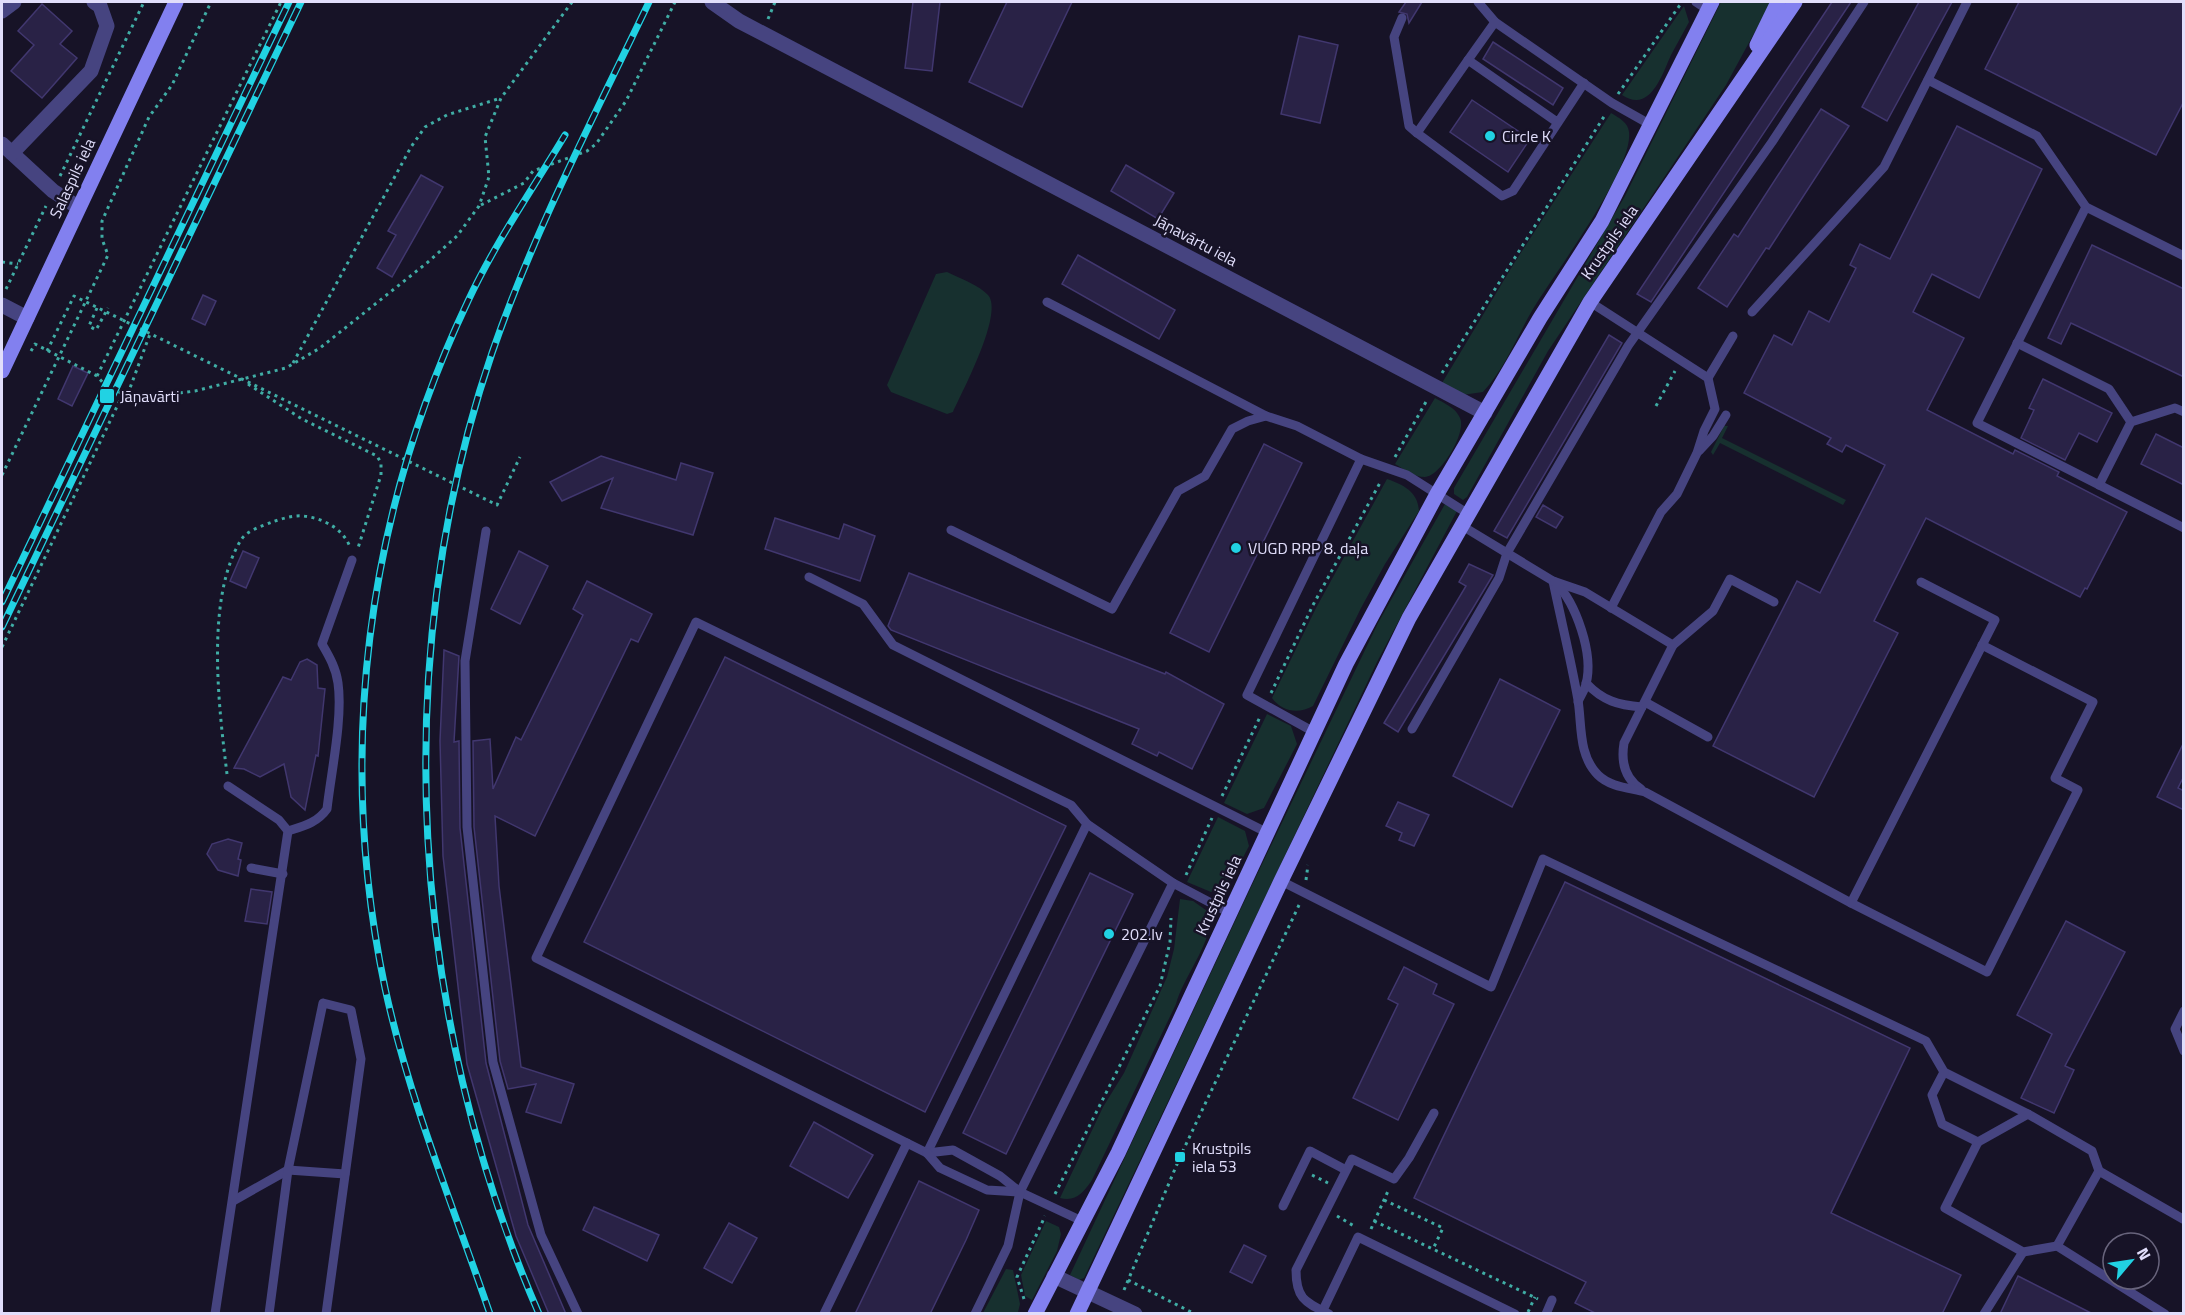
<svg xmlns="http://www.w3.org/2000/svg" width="2185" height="1315" font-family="'Titillium Web',sans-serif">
<rect width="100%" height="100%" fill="#171327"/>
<g fill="#17302f">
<path d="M1721 2H1771L1726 85 1548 351 1467 497 1463 500 1454 494V488L1625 196Z"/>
<path d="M1684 6 1689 22C1683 33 1677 44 1671 55 1662 75 1650 114 1622 95Z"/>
<path d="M1611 113C1619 118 1628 122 1629 132 1634 168 1554 274 1533 309 1517 336 1505 369 1483 392L1462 395 1442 383 1513 265Z"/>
<path d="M947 272C959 278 979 285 988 295 1004 313 963 390 953 412L947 414 891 392 887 385 936 274Z"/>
<path d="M1435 398C1444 403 1456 408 1460 418 1467 432 1441 476 1425 477 1414 477 1404 469 1395 464Z"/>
<path d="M1724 426H1728L1722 438 1846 500 1843 505 1720 443 1713 455 1711 452Z"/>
<path d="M1387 479C1404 485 1418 492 1419 511L1385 564 1361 608 1313 706C1299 714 1282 712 1272 698L1316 608Z"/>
<path d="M1445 504 1457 511 1377 662 1084 1278 1079 1280 1070 1275 1251 887 1378 623Z"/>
<path d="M1267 714 1291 726 1297 744 1264 808 1247 814 1224 803Z"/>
<path d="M1218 817 1245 831 1249 846 1227 888 1211 892 1187 882Z"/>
<path d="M1180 899 1193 901 1210 913C1215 939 1183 977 1176 1004L1092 1180C1083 1193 1076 1202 1060 1198L1103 1107 1124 1073 1167 977 1174 949Z"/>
<path d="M1046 1221 1059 1227 1061 1234 1057 1251 1032 1300 1025 1296 1021 1275Z"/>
<path d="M1006 1269 1013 1270 1020 1304 1018 1312 983 1313Z"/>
</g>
<g fill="#292246" stroke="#41376f" stroke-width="1.5">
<path d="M913 2H940L932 71 905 68Z"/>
<path d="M1007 2H1072L1022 107 969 82Z"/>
<path d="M1406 2H1422L1409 23 1407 14 1399 12Z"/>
<path d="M1832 2H1851L1651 302 1637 294Z"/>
<path d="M1919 2H1952L1887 121 1862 107Z"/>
<path d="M2019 2H2184V101L2156 155 1985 69Z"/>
<path d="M42 4 72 31 60 44 77 58 42 98 11 71 34 45 18 31Z"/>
<path d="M1299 36 1338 45 1320 123 1281 114Z"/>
<path d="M1493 42 1563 88 1553 105 1483 59Z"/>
<path d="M1472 100 1530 139 1508 172 1450 132Z"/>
<path d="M1821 109 1849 126 1769 249 1766 248 1727 307 1698 288 1734 234 1738 237Z"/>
<path d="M1957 126 2042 169 1979 298 1932 274 1913 312 1964 338 1927 410 2013 454 2015 450 2059 472 2057 476 2127 512 2087 589 2085 588 2080 597 1926 518 1874 621 1898 633 1814 797 1713 746 1797 581 1820 593 1885 465 1846 445 1842 452 1827 444 1831 438 1744 393 1774 335 1792 345 1809 311 1829 322 1856 268 1850 265 1860 244 1890 259Z"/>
<path d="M1126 165 1174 193 1158 219 1111 191Z"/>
<path d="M421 175 443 187 392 277 377 268 396 235 388 231Z"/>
<path d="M2092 245 2184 289V377L2071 323 2061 344 2048 338Z"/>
<path d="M1078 255 1175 310 1159 339 1062 284Z"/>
<path d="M203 295 216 301 205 325 192 319Z"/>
<path d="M1609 335 1622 343 1507 538 1494 531Z"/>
<path d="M73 366 88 373 72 406 58 399Z"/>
<path d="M2043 379 2112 413 2097 442 2079 433 2065 460 2021 438 2034 410 2029 408Z"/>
<path d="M2156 434 2184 448V485L2141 464Z"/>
<path d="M1264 444 1302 463 1209 652 1170 633Z"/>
<path d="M601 456 676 480 681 463 713 473 693 535 601 508 613 478 562 501 550 482Z"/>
<path d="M1543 505 1563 517 1556 528 1536 517Z"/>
<path d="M775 518 839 539 844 524 875 536 860 581 765 549Z"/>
<path d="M243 551 259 558 246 588 230 581Z"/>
<path d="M519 551 548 566 520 624 491 609Z"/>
<path d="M1469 564 1493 575 1398 732 1384 723 1466 586 1459 582Z"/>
<path d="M909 573 1165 674 1166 672 1224 704 1192 769 1159 752 1157 756 1132 744 1139 729 891 630 888 626Z"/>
<path d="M587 581 652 614 638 642 631 639 535 836 495 816 499 886 521 1067 574 1084 561 1123 526 1112 536 1084 508 1089 500 1061 474 827 473 741 490 739 493 789 516 737 521 740 583 615 573 609Z"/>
<path d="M444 650 459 656 454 742 459 741 460 828 486 1063 528 1225 566 1314H549L516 1236 467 1064 443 856 440 741Z"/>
<path d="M725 657 1066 826 925 1112 584 942Z"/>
<path d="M307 659 317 665 318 688 325 689 318 756 316 755 305 810 291 797 284 764 260 777 244 769 234 768 283 677 291 680 300 662Z"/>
<path d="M1500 679 1560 710 1512 807 1453 776Z"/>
<path d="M2184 742V776L2178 788 2184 791V810L2157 797Z"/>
<path d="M1398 802 1429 815 1414 846 1399 840 1402 833 1386 826Z"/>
<path d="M228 839 242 843 238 859 241 860 238 876 218 870 207 854 212 844Z"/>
<path d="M1090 873 1133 894 1006 1154 963 1133Z"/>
<path d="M1565 882 1910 1048 1831 1213 1961 1275 1942 1314H1597L1575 1303 1586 1282 1414 1198Z"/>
<path d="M251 889 272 892 267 924 245 921Z"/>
<path d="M2066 921 2125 952 2065 1066 2074 1070 2054 1113 2021 1098 2052 1034 2017 1015Z"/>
<path d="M1404 967 1437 984 1433 994 1454 1004 1398 1120 1353 1098 1398 1004 1388 999Z"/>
<path d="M814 1122 873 1155 848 1198 790 1166Z"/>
<path d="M919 1181 979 1210 966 1240 930 1314H855Z"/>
<path d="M594 1207 659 1235 647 1261 583 1230Z"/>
<path d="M729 1223 757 1238 732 1283 704 1268Z"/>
<path d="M1244 1245 1266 1256 1252 1283 1230 1272Z"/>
<path d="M2018 1276 2093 1314H2000Z"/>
</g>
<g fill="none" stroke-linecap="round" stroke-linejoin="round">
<g stroke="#40ada5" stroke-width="3" stroke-dasharray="3 4.5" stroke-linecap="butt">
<path d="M768 19 775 2"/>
<path d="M1618 94 1682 2"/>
<path d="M60 176 144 2"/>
<path d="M481 205 524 183 533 171 587 151 596 144 626 101 675 2"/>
<path d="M2 262 18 264"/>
<path d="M6 289 46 206"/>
<path d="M97 308 89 326 96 330 108 308"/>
<path d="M31 351 35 344 97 376 105 385 123 394 130 388 150 334"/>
<path d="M47 351 74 296 497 505 520 457"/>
<path d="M293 363 411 147 425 127 447 115 501 98"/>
<path d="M1442 373 1605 115"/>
<path d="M97 376 281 2"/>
<path d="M248 384 302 419 377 456 381 463V475L358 548"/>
<path d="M1656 406 1675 371"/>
<path d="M1395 457 1427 400"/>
<path d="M2 475 108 255 102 239V221L149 117 172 85 211 2"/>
<path d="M2 647 123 394 157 396 195 391 286 368 320 348 428 262 457 236 479 206 489 177 485 137 501 98 572 2"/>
<path d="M1271 693 1313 605 1381 481"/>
<path d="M227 774C219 709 205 598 241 540 246 531 262 526 272 522 281 519 293 515 303 516 322 518 343 528 350 547"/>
<path d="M1222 796 1261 715"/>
<path d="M1186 875 1212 818"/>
<path d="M1306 880 1308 865"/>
<path d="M1312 1175 1328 1183"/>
<path d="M1055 1194 1160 986 1170 942 1171 918"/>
<path d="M1384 1200 1443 1228 1433 1249"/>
<path d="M1337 1216 1354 1226"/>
<path d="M1374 1221 1538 1299"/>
<path d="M1371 1229 1388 1191"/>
<path d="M1128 1280 1195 1314"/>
<path d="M1124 1290 1180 1157 1300 903"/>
<path d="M1024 1299 1017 1277 1045 1216"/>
<path d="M1528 1312 1535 1297"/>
</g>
<g stroke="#464480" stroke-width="9">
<path d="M1478 2 1495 22 1612 103 1651 125"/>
<path d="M1696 2 1708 10"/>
<path d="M1402 18 1394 37 1409 126 1417 133"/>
<path d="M1468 60 1495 22"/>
<path d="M1928 80 2037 136 2086 207 2184 256"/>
<path d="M1557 122 1468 60 1417 133 1502 196 1513 191 1584 83"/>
<path d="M2086 207 1977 423 2184 528"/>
<path d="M1047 302 1266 416"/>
<path d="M1590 302 1708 378 1715 409 1704 431 1697 453 1677 494 1661 512 1611 608"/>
<path d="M1752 312 1884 167 1967 2"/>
<path d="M2017 343 2109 389 2131 422"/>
<path d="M1708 378 1733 336"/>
<path d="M1699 451 1713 436 1726 415"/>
<path d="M2099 485 2131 422 2175 408 2184 412"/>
<path d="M1464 527 1553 581 1585 592 1673 645 1624 743C1621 761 1624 778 1641 789"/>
<path d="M951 530 1112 609 1178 491 1205 476 1232 429 1248 421 1266 416 1297 426 1361 459"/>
<path d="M486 531 465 661 467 827 493 1062 541 1235 578 1314"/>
<path d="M809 577 863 604 893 645 1266 832"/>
<path d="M1553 581C1561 620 1571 660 1578 700 1582 725 1578 755 1598 775 1610 787 1630 788 1645 792L1851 903 1987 972 2078 790 2055 778 2093 702 1982 645"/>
<path d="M1555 582C1576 603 1594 654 1586 684 1585 690 1580 696 1578 702"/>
<path d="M696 622 1071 805 1087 824 927 1153 536 958Z"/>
<path d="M1673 645 1713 611 1730 579 1774 602"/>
<path d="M1586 683C1603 701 1618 705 1642 707"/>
<path d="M1645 702 1708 737"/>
<path d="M1412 729 1499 578 1507 553 1628 346 1772 142 1864 2"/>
<path d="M1314 732 1247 695 1361 459 1407 475 1470 515"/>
<path d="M1087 824 1173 883 1230 913"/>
<path d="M288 831C304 826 317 823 327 809 331 773 343 718 338 683 336 668 329 656 322 644L352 560"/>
<path d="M251 868 283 874"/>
<path d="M1281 881 1491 987 1543 859 1926 1041 1944 1072 2028 1114 2092 1151 2099 1171 2057 1246 2165 1314"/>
<path d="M1851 903 1995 620 1921 582"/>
<path d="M2184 1011 2175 1029 2184 1051"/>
<path d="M1944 1072 1932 1095 1942 1124 1978 1142 1945 1208 2023 1252 2057 1246"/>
<path d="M1978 1142 2028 1114"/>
<path d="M927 1153 953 1150 1000 1176 1020 1192 1082 1221"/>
<path d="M927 1153 940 1168 987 1190 1020 1192"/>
<path d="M2099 1171 2183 1219"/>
<path d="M233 1201 288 1170 345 1174"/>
<path d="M1283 1206 1310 1151 1346 1170"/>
<path d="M1323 1310 1358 1237 1515 1314"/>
<path d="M215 1314 288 831 279 820 228 786"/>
<path d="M269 1314 288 1170 323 1003 351 1010 361 1059 326 1314"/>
<path d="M824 1314 907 1143"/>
<path d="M975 1314 1008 1246 1020 1192 1173 883"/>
<path d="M1329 1314C1305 1302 1296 1299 1296 1270L1352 1159 1394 1179 1409 1158 1434 1113"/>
<path d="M1546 1314 1552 1300"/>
<path d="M1984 1314 2023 1252"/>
</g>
<g stroke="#464480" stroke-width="15">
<path d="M712 2 739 21 1485 413"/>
<path d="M2 11 14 2"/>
<path d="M2 144 53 191 78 207"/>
<path d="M12 153 91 71 107 26 100 6 94 2"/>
<path d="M2 305 27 318"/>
<path d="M1054 1276 1135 1314"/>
</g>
<g stroke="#8280ef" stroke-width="15">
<path d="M1757 45 1778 2"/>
<path d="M2 371 176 2"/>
<path d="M1035 1314 1118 1153 1346 664 1437 494 1540 318 1602 221 1712 2"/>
<path d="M1077 1314 1281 881 1409 618 1590 302 1795 2"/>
</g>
<defs>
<g id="rail">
<path d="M2 602 289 2"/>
<path d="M2 627 301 2"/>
<path d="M490 1314C453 1206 409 1099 385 988 336 754 366 516 468 301 495 243 532 190 565 135"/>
<path d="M539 1314C410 1017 387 660 492 353 534 231 594 117 649 2"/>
</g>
</defs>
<use href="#rail" stroke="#21d2e3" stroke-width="7"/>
<use href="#rail" stroke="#171327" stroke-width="4.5" stroke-dasharray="14" stroke-linecap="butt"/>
</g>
<g fill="#21d2e3" stroke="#171327" stroke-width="2">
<circle cx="1490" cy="136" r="6"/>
<rect x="99" y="388" width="16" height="16" rx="3"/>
<circle cx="1236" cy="548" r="6"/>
<circle cx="1109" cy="934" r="6"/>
<rect x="1174" y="1151" width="12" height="12" rx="3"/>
</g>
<g text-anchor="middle" stroke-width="5" stroke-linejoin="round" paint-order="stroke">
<g font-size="16" fill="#e1defb" stroke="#171327" text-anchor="start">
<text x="1502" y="142">Circle K</text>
<text x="120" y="402">Jāņavārti</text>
<text x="1248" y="554">VUGD RRP 8. daļa</text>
<text x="1121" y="940">202.lv</text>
<text x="1192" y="1154">Krustpils<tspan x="1192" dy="18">iela 53</tspan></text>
</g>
<g font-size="16" fill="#e1defb" stroke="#171327">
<text transform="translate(72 178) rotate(-65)" y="6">Salaspils iela</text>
<text transform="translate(1196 240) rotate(28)" y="6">Jāņavārtu iela</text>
<text transform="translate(1609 242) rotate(-55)" y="6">Krustpils iela</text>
<text transform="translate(1218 895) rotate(-65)" y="6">Krustpils iela</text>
</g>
</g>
<rect width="2185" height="1315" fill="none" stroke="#e1defb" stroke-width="6"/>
<g transform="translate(2131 1261) rotate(61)"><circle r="28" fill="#171327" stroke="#68647c" stroke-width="1.5"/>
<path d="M0-4.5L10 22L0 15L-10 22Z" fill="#21d2e3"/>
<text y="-9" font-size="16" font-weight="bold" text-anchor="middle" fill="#e1defb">N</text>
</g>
</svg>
